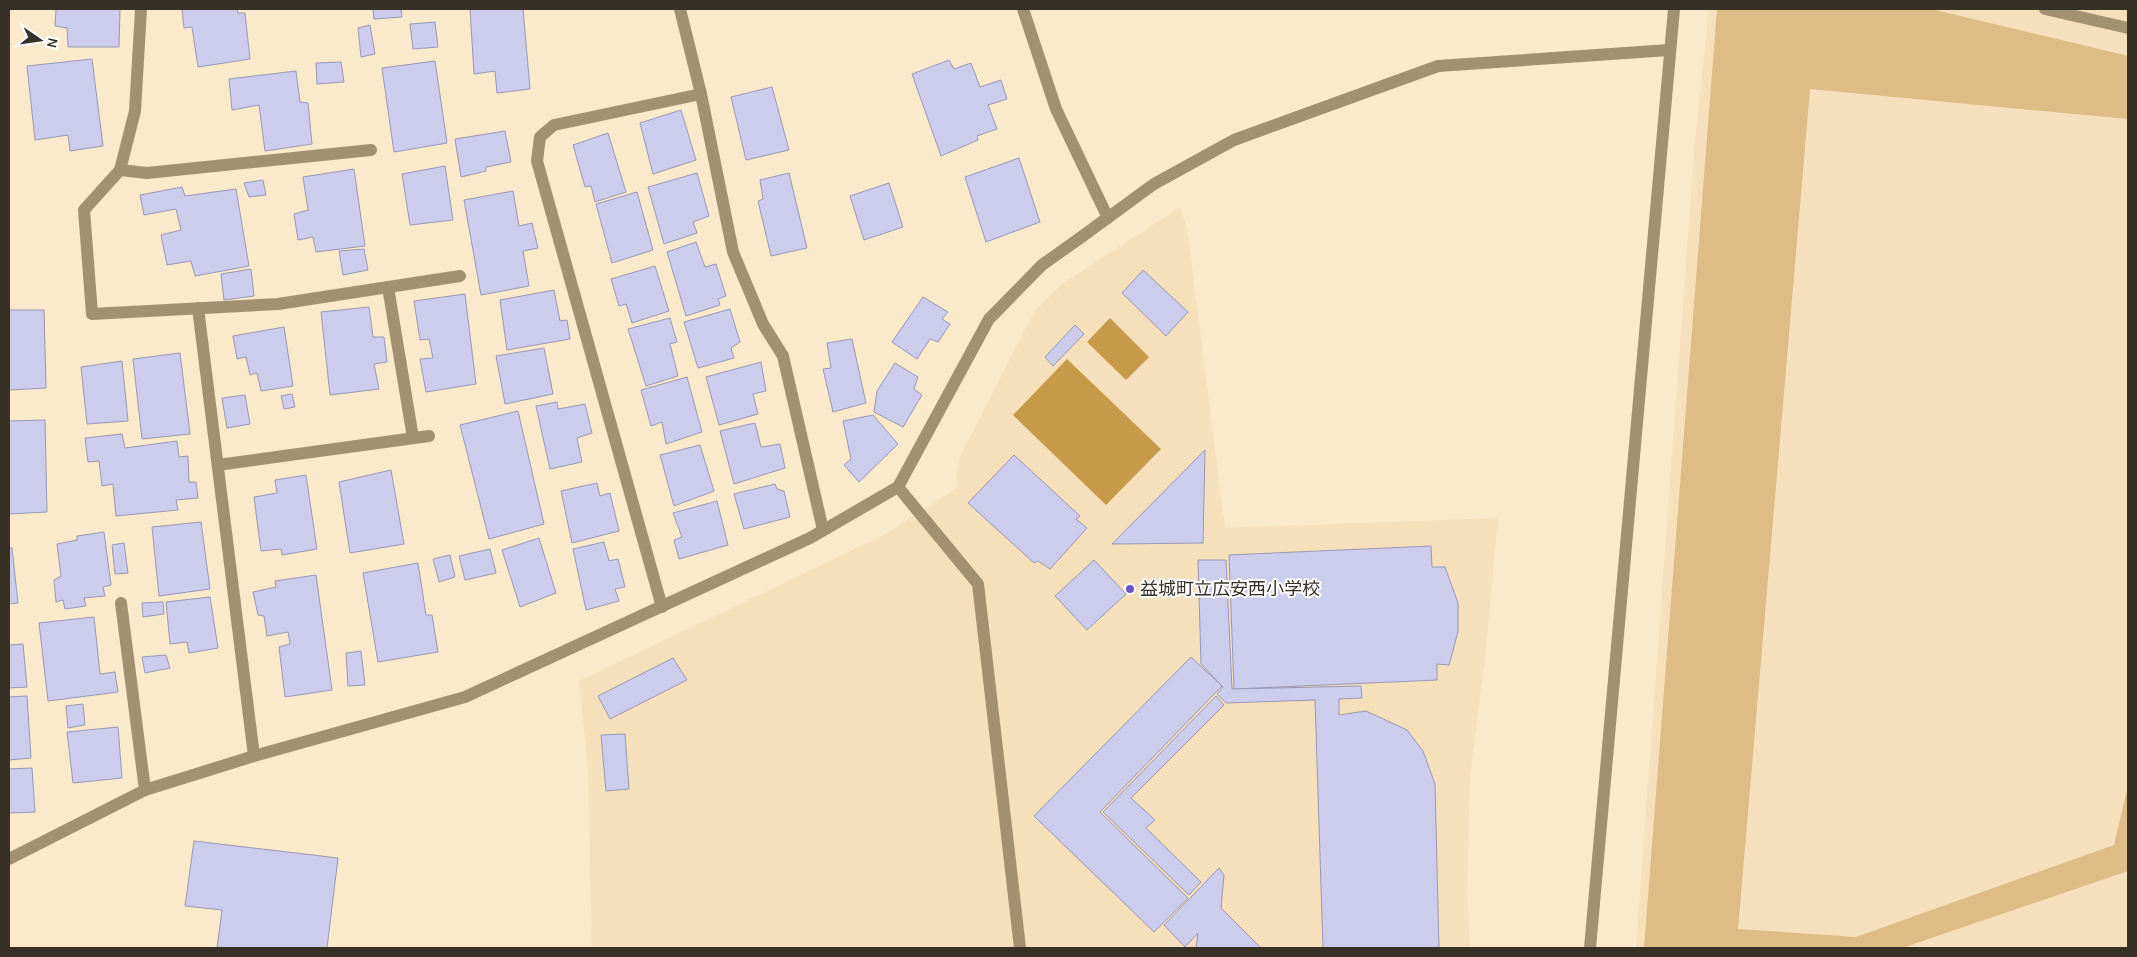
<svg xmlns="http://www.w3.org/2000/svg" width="2137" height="957" font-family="Karla,'Noto Sans JP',sans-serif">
<rect width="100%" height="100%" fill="#fbe9cb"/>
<g fill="#f6dfbb">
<path d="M1709 9H2128V948H1636L1695 141Z"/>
<path d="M1180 207 1187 228 1225 528 1498 518 1485 659 1470 779 1467 895 1470 948H592L588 768 579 681 882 536 958 487 956 475 961 455 1034 312 1061 285Z"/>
</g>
<path fill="#ddbc85" d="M1717 9H1931L2128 56V119L1810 89 1738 929 1856 937 2114 845 2128 786V871L1902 948H1644Z"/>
<g fill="#c69a49">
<path d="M1110 318 1149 357 1126 380 1087 342Z"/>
<path d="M1067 359 1161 449 1106 505 1013 415Z"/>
</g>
<g fill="#ccccec" stroke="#9897b5">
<path d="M56 9H120L119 47H68L67 28 55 26Z"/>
<path d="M182 9H237L238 13H245L250 59 198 67 192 27 184 28Z"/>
<path d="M373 9H401L402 17 374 19Z"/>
<path d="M470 9H523L530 89 497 93 495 71 474 74Z"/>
<path d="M435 22 438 47 413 49 410 24Z"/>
<path d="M370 25 375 54 361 57 358 28Z"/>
<path d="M92 59 103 146 70 151 68 135 35 140 27 66Z"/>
<path d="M949 60 954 69 971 63 980 87 1001 80 1007 99 988 105 997 129 977 136 978 140 941 156 912 74Z"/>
<path d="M435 61 447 143 394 152 382 68Z"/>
<path d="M341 62 344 82 317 84 316 63Z"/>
<path d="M296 71 300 102 308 103 312 144 265 151 259 105 232 110 229 79Z"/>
<path d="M772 87 789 150 746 160 731 97Z"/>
<path d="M681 110 696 160 653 174 640 123Z"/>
<path d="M505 131 511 162 486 167V171L461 177 455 139Z"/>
<path d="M608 133 626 192 595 202 591 186 585 187 573 145Z"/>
<path d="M1019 158 1040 222 986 242 965 177Z"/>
<path d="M445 166 453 220 410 225 402 174Z"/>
<path d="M354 169 365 246 316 252 313 237 298 240 294 214 308 210 303 177Z"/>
<path d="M697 173 709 216 693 222 697 233 664 244 648 187Z"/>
<path d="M789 173 807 248 771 256 758 201 763 199 760 180Z"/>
<path d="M263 180 266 195 249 197 244 183Z"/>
<path d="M889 183 903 227 864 240 850 196Z"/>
<path d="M182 187 185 196 236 189 249 266 195 276 191 261 167 265 161 235 181 230 176 209 144 215 140 195Z"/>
<path d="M513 191 519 226 532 223 538 248 523 251 529 286 481 295 464 200Z"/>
<path d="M637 192 653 250 612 263 596 204Z"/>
<path d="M696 242 705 267 716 264 726 296 718 299 720 305 686 316 667 252Z"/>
<path d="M364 249 368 270 343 275 339 251Z"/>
<path d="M655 266 669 311 632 323 626 304 619 306 611 279Z"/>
<path d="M251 269 254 296 224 300 221 274Z"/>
<path d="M1143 270 1188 312 1166 336 1122 293Z"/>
<path d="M554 290 560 321 567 320 570 339 507 350 500 300Z"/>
<path d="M465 294 476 384 426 392 420 359 433 358 429 339 420 340 414 301Z"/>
<path d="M923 297 948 312 942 319 950 324 938 342 930 339 917 359 892 342Z"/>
<path d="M369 307 373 337H384L387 362 374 364 379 389 330 395 321 312Z"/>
<path d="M730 309 740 342 731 348 734 358 698 368 684 322Z"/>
<path d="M9 310H44L46 388 9 390Z"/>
<path d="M670 318 677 342 670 344 678 376 646 386 628 329Z"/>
<path d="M1075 325 1084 334 1053 366 1045 357Z"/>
<path d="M284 327 293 386 261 391 257 373 250 375 246 357 237 359 233 336Z"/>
<path d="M852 339 866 403 833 412 823 369 831 368 827 343Z"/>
<path d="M544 348 553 394 505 404 496 356Z"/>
<path d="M180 353 190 434 142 439 133 359Z"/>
<path d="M122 361 128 421 87 424 81 367Z"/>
<path d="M761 362 766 391 753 394 758 414 719 425 706 377Z"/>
<path d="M895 363 918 377 914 389 922 395 903 427 874 412 877 391Z"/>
<path d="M687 377 702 432 666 444 662 422 651 426 641 390Z"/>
<path d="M292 394 295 407 284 409 281 396Z"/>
<path d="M245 395 250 424 227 428 222 398Z"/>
<path d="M557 402 558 409 585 404 592 433 577 438 582 462 550 469 536 406Z"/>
<path d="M518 411 544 524 489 539 460 425Z"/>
<path d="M873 415 898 444 859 482 844 465 851 459 843 421Z"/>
<path d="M45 420 47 512 9 514V421Z"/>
<path d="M755 423 761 447 780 444 785 468 734 484 720 431Z"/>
<path d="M122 434 125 448 177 441 179 457 188 456 189 482H196L198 498 176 500 178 510 116 516 113 484 102 486 99 461 88 462 85 438Z"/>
<path d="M700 445 714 491 674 506 660 455Z"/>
<path d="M1205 450 1203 543 1112 544Z"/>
<path d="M1014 455 1080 516 1076 519 1087 528 1050 569 1038 561 1034 563 968 503Z"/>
<path d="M391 470 404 544 350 553 339 482Z"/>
<path d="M306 475 317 549 282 555 281 549 261 551 254 497 277 493 275 480Z"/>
<path d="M597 483 600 496 610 493 619 531 572 543 561 491Z"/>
<path d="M775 484 777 489 784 491 790 517 744 529 734 494Z"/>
<path d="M717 501 728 545 679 559 674 540 682 537 673 513Z"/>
<path d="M201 522 210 589 159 596 152 527Z"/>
<path d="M104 532 111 585 103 587 105 596 84 598 86 606 65 609 63 600 56 602 54 580 61 576 57 544 77 540V536Z"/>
<path d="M539 538 556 593 520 607 502 550Z"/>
<path d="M604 542 609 561 618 559 625 587 615 589 619 601 586 610 573 549Z"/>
<path d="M124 543 128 573 115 574 112 545Z"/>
<path d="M1431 546 1432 567H1445L1458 603V631L1454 647 1449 665 1437 664V680L1234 689 1229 555Z"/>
<path d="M9 548H12L18 603 9 604Z"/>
<path d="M490 549 496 573 465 580 459 556Z"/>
<path d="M450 555 455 577 439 582 433 559Z"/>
<path d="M1094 560 1126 594 1087 630 1055 596Z"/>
<path d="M1198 560H1226L1232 689 1361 686 1362 698 1339 699V715L1366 711 1407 730 1423 751 1435 784 1439 948H1323L1315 700 1226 703 1217 694 1223 687 1201 664Z"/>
<path d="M418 563 426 615H432L438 652 378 662 363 573Z"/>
<path d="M316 575 332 690 285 697 279 647 290 644 288 632 267 636 264 616 258 615 253 592 276 587 275 581Z"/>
<path d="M210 597 218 648 189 653 187 642 170 644 166 602Z"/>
<path d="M163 602 164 614 143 617 142 603Z"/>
<path d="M94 617 100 674 115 672 118 692 48 701 39 623Z"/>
<path d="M23 644 27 687 9 688V645Z"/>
<path d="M361 651 365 685 348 686 346 653Z"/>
<path d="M166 655 170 668 145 673 142 657Z"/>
<path d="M1191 657 1222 686 1100 812 1188 898 1154 932 1034 816Z"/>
<path d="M673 658 687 680 610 719 598 696Z"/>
<path d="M27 696 31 758 9 760V697Z"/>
<path d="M1216 696 1224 705 1131 798 1155 820 1146 828 1201 882 1189 895 1103 812Z"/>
<path d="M83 704 85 725 68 728 66 706Z"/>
<path d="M118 727 122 778 73 783 67 732Z"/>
<path d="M625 734 629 789 606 791 601 735Z"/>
<path d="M32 768 35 812 9 813V769Z"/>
<path d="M194 841 338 858 327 948H217L222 910 185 906Z"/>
<path d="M1219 868 1224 875 1221 908 1261 948H1196L1198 933 1185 947 1164 925Z"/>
</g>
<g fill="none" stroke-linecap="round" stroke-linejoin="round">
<g stroke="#a39070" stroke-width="12">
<path d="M141 9 135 111 120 170 84 210 92 314 278 304 460 276"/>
<path d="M680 9 701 94 733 252 763 324 783 356 823 530"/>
<path d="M1023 9 1056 109 1108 218"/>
<path d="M2045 9 2128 28"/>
<path d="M120 170 147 173 371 150"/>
<path d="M388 287 413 438"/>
<path d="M198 308 254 756"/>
<path d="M218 465 429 436"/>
<path d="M898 487 978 584 1020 948"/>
<path d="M121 603 145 790"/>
<path d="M662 607 537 161 540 137 554 125 701 94"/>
<path d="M9 859 145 790 254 756 465 697 810 538 898 487 989 319 1042 265 1080 238 1154 184 1234 140 1438 66 1669 50"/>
<path d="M1590 948 1674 9"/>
</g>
</g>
<circle fill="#6553cc" stroke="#fff" stroke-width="2" cx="1130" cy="589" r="5"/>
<g text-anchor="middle" stroke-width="4" stroke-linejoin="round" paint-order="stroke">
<g font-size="18" fill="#373024" stroke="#fff" text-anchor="start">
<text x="1140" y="595">益城町立広安西小学校</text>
</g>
</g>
<rect width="2137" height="957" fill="none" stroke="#373024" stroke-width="20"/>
<g transform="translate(40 40) rotate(103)" stroke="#ffffff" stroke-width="4" paint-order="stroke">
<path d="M0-4L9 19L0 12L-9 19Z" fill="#373024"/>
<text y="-8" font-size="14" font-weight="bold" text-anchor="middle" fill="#373024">N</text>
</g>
</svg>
